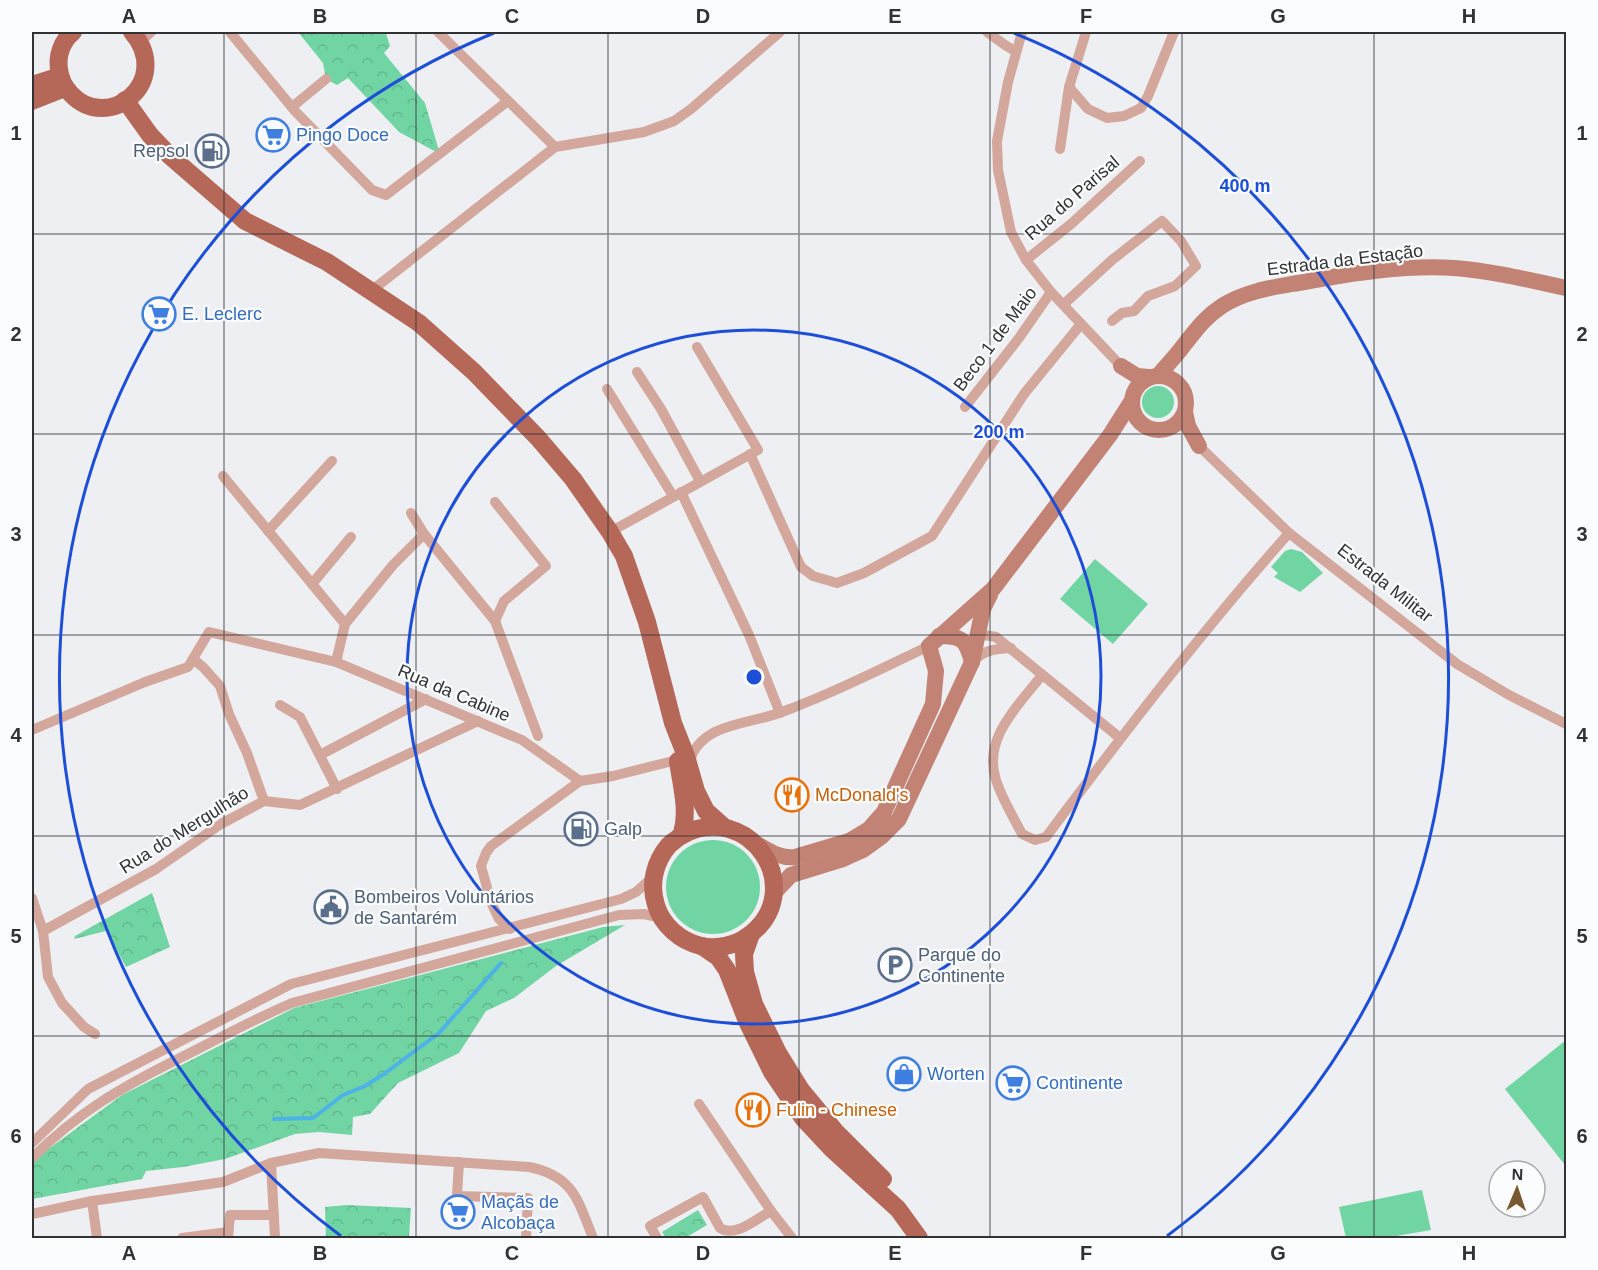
<svg xmlns="http://www.w3.org/2000/svg" width="1598" height="1270" font-family="Helvetica,sans-serif">
<defs>
<pattern id="park-crowns" width="20" height="18" patternUnits="userSpaceOnUse" patternTransform="scale(1.5)"><rect width="20" height="18" fill="#71d5a3"/><path d="M2 6a3 3 0 1 1 6 0M12 15a3 3 0 1 1 6 0" fill="none" stroke="#62b78d"/></pattern>
</defs>
<rect width="100%" height="100%" fill="#edeff3"/>
<g fill="#71d5a3">
<circle cx="1158" cy="402" r="16"/>
<path d="M1291 549 1302 552 1323 573 1300 592 1274 577 1278 573 1271 567 1285 551Z"/>
<path d="M1095 559 1148 604 1113 644 1060 599Z"/>
<circle cx="713" cy="887" r="47"/>
<path d="M1566 1040V1163L1565 1165 1505 1089Z"/>
<path d="M1422 1190 1431 1230 1385 1238H1346L1339 1207Z"/>
</g>
<g fill="url(#park-crowns)">
<path d="M298 32H358L360 34 364 32 386 33 390 46 384 53 425 103 440 154 399 132 348 78 337 85 326 79 323 63Z"/>
<path d="M152 893 170 947 126 967 106 931 74 939 75 936Z"/>
<path d="M625 925 556 966 514 998 486 1011 459 1053 398 1083 370 1114 353 1117 352 1135 319 1132 295 1134 225 1159 183 1167 146 1171 142 1179 32 1199V1161L122 1095 294 1008 603 927Z"/>
<path d="M347 1205 411 1208 409 1237 439 1238H326L325 1207Z"/>
<path d="M698 1210 707 1225 685 1238H666L662 1232Z"/>
</g>
<g fill="none" stroke-linecap="round" stroke-linejoin="round">
<path stroke="#4db2e8" stroke-width="4" d="M274 1119 313 1118 343 1095 365 1086 384 1074 439 1033 501 963"/>
<g stroke="#d3a79c" stroke-width="10">
<path d="M230 32 295 111 372 190 386 195 508 101"/>
<path d="M438 32 555 147"/>
<path d="M987 32 1005 45 1015 51"/>
<path d="M1022 32 1008 82 997 141 998 170 1011 232 1026 260 1051 292 1121 366"/>
<path d="M140 42 151 32"/>
<path d="M1069 87 1088 109 1107 118 1124 116 1141 108 1148 96 1174 32"/>
<path d="M292 107 326 79"/>
<path d="M1060 149 1069 87 1086 32"/>
<path d="M1026 260 1071 224 1140 161"/>
<path d="M371 291 555 147 644 132 674 121 691 109 780 32"/>
<path d="M1064 304 1112 260 1162 221 1181 241 1196 266 1175 286 1148 296 1134 311 1122 313 1112 321"/>
<path d="M637 372 661 409 700 481"/>
<path d="M607 389 673 496"/>
<path d="M965 407 1019 338 1051 292"/>
<path d="M1199 446 1289 533 1457 664 1509 695 1566 724"/>
<path d="M750 454 801 567 813 576 837 583 864 573 932 536 1024 394 1081 324"/>
<path d="M223 476 345 624"/>
<path d="M681 492 749 635 780 713"/>
<path d="M411 513 424 534 495 621 538 736"/>
<path d="M268 531 332 461"/>
<path d="M610 532 758 450 697 347"/>
<path d="M312 584 351 537"/>
<path d="M495 621 504 601 546 566 495 502"/>
<path d="M978 634 996 637 1120 738"/>
<path d="M193 659 203 667 220 686 229 714 247 753 264 801"/>
<path d="M336 662 345 624 393 565 424 534"/>
<path d="M972 662C984 650 994 649 1011 648"/>
<path d="M1042 675C1019 705 982 738 996 780 1002 799 1013 816 1022 834L1035 840 1046 837C1124 733 1203 630 1289 533"/>
<path d="M280 705 300 717 337 789"/>
<path d="M32 730 145 682 188 667 209 632 336 662 522 740 580 781 613 776 677 760"/>
<path d="M320 755 426 699"/>
<path d="M690 762C692 749 703 738 715 732 736 722 761 720 782 712 833 693 881 669 929 646"/>
<path d="M32 898 43 931 48 977 62 1003 84 1027 95 1034"/>
<path d="M510 929 499 919 491 902 481 866 486 853 491 846 580 781"/>
<path d="M43 931 156 869 221 824 264 801 300 805 478 721"/>
<path d="M699 1104 771 1211 792 1238"/>
<path d="M32 1143 88 1089 291 984 621 899 636 892 653 877"/>
<path d="M32 1158C78 1112 122 1087 180 1058 218 1039 254 1019 292 1003L619 915 644 914 662 918"/>
<path d="M459 1162 457 1196 528 1198 526 1238"/>
<path d="M271 1163 275 1238"/>
<path d="M92 1201 97 1238"/>
<path d="M32 1214 92 1201 223 1182 271 1163 319 1153 529 1167C574 1176 578 1201 593 1238"/>
<path d="M182 1238 228 1232"/>
<path d="M228 1238 230 1215H274"/>
<path d="M657 1238 650 1226 703 1197 720 1228C736 1238 757 1218 771 1211"/>
</g>
<g stroke="#c28274" stroke-width="16">
<path d="M1121 366 1137 376 1149 377"/>
<circle cx="1159" cy="403" r="27"/>
<path d="M1158 376C1166 366 1176 356 1184 345 1196 330 1205 317 1222 306 1247 290 1276 287 1304 282 1353 273 1404 265 1454 268 1492 271 1529 280 1566 288"/>
<path d="M1185 412 1188 426 1199 446"/>
<path d="M939 636C962 636 966 639 972 662"/>
<path d="M755 843C768 850 780 859 795 857L849 841 869 829 884 812 933 704 936 671 929 646 993 589 1110 435 1131 402"/>
<path d="M773 894 791 875 843 859 863 850 881 837 899 819 972 662 983 609 990 595"/>
</g>
<g stroke="#b56857" stroke-width="18">
<path d="M73 32C62 41 57 55 59 69 60 79 64 87 71 94 108 134 174 81 132 32"/>
<path d="M32 85 60 76"/>
<path d="M125 100 150 135 170 156 245 221 327 262 419 323 474 372 538 438 573 479 610 532 624 556 647 622 673 723 686 756 696 791 706 811 724 827"/>
<path d="M32 101 65 88"/>
<path d="M678 761C681 784 689 810 682 833 680 838 673 841 669 845 655 861 649 884 656 905 662 925 680 941 701 946 717 949 735 946 748 936 811 890 748 797 681 836"/>
<path d="M751 934 744 954 745 972 754 1004 778 1053 801 1090 835 1131 883 1179"/>
<path d="M702 946 718 957 727 970 747 1021 772 1072 803 1118 832 1149 898 1209 919 1238"/>
</g>
</g>
<path fill="none" stroke="#313233" stroke-width="1.5" stroke-opacity="0.55" d="M224 32V1238M416 32V1238M608 32V1238M799 32V1238M990 32V1238M1182 32V1238M1374 32V1238M32 234H1566M32 434H1566M32 635H1566M32 836H1566M32 1036H1566"/>
<g fill="none" stroke="#1d4ed8" stroke-width="3">
<circle cx="754" cy="677" r="347"/>
<path d="M341 1236A695 695 0 0 1 494 33M1014 33A695 695 0 0 1 1167 1236"/>
</g>
<defs>
<symbol id="supermarket-ring" viewBox="-11 -11 22 22"><circle r="9.5" fill="#fbfcfe" stroke="#3f7fe0" stroke-width="1.5"/><path d="M-6-5.5h2.5l.6 2H6L4.5 2H-2.5L-4.4-4H-6ZM-1.5 3.2a1.3 1.3 0 1 0 .1 0ZM3 3.2a1.3 1.3 0 1 0 .1 0Z" fill="#3f7fe0"/></symbol>
<symbol id="fuel-ring" viewBox="-11 -11 22 22"><circle r="9.5" fill="#fbfcfe" stroke="#5c6f8a" stroke-width="1.5"/><path d="M-5.5-6h7V0h2V4h1.3V-2.5L3-4.5l.8-.8L6-3V5H2.5V1h-1V6h-7ZM-4.2-4.7v3.2H.2V-4.7Z" fill="#5c6f8a"/></symbol>
<symbol id="restaurant-ring" viewBox="-11 -11 22 22"><circle r="9.5" fill="#fbfcfe" stroke="#e8710a" stroke-width="1.5"/><path d="M-5-6h1v4h1v-4h1v4h1v-4h1v5L-1.5 .5V6h-2V.5L-5-1ZM5-6V6H3V1.5H1.5Q1.5-4 5-6Z" fill="#e8710a"/></symbol>
<symbol id="civic-ring" viewBox="-11 -11 22 22"><circle r="9.5" fill="#fbfcfe" stroke="#5c6f8a" stroke-width="1.5"/><path d="M-.6-6.5H3V-4.5H.6V-3L4-1V1h2V6H-6V1h2V-1L-.6-3ZM-1.2 2.5V6h2.4V2.5Z" fill="#5c6f8a"/></symbol>
<symbol id="parking-ring" viewBox="-11 -11 22 22"><circle r="9.5" fill="#fbfcfe" stroke="#5c6f8a" stroke-width="1.5"/><path d="M-3.5-5.5H1a3.5 3.5 0 0 1 0 7H-1V5.5H-3.5ZM-1-3.4V-.6H.8a1.4 1.4 0 0 0 0-2.8Z" fill="#5c6f8a"/></symbol>
<symbol id="shop-ring" viewBox="-11 -11 22 22"><circle r="9.5" fill="#fbfcfe" stroke="#3f7fe0" stroke-width="1.5"/><path d="M-5-2.5h2.3a2.7 3.5 0 0 1 5.4 0H5L5.5 6h-11ZM-1.5-2.5h3a1.5 2.3 0 0 0-3 0Z" fill="#3f7fe0"/></symbol>
</defs>
<g fill-rule="evenodd">
<use href="#supermarket-ring" x="254" y="116" width="38" height="38"/>
<use href="#fuel-ring" x="193" y="132" width="38" height="38"/>
<use href="#supermarket-ring" x="140" y="295" width="38" height="38"/>
<use href="#restaurant-ring" x="773" y="776" width="38" height="38"/>
<use href="#fuel-ring" x="562" y="810" width="38" height="38"/>
<use href="#civic-ring" x="312" y="888" width="38" height="38"/>
<use href="#parking-ring" x="876" y="946" width="38" height="38"/>
<use href="#shop-ring" x="885" y="1055" width="38" height="38"/>
<use href="#supermarket-ring" x="994" y="1064" width="38" height="38"/>
<use href="#restaurant-ring" x="734" y="1091" width="38" height="38"/>
<use href="#supermarket-ring" x="439" y="1193" width="38" height="38"/>
</g>
<g text-anchor="middle" stroke-width="4.5" stroke-linejoin="round" paint-order="stroke">
<g font-size="18" fill="#366cbe" stroke="#fbfcfe" text-anchor="start">
<text x="296" y="141">Pingo Doce</text>
<text x="182" y="320">E. Leclerc</text>
<text x="927" y="1080">Worten</text>
<text x="1036" y="1089">Continente</text>
<text x="481" y="1208">Maçãs de<tspan x="481" dy="21">Alcobaça</tspan></text>
</g>
<g font-size="18" fill="#4e5e75" stroke="#fbfcfe" text-anchor="start">
<text x="189" y="157" text-anchor="end">Repsol</text>
<text x="604" y="835">Galp</text>
<text x="354" y="903">Bombeiros Voluntários<tspan x="354" dy="21">de Santarém</tspan></text>
<text x="918" y="961">Parque do<tspan x="918" dy="21">Continente</tspan></text>
</g>
<g font-size="18" fill="#313233" stroke="#fbfcfe">
<text transform="translate(1072 198) rotate(-41)" y="6">Rua do Parisal</text>
<text transform="translate(1345 260) rotate(-7)" y="6">Estrada da Estação</text>
<text transform="translate(995 339) rotate(-53)" y="6">Beco 1 de Maio</text>
<text transform="translate(1385 583) rotate(38)" y="6">Estrada Militar</text>
<text transform="translate(454 693) rotate(23)" y="6">Rua da Cabine</text>
<text transform="translate(184 830) rotate(-32)" y="6">Rua do Mergulhão</text>
</g>
<g font-size="18" fill="#c56008" stroke="#fbfcfe" text-anchor="start">
<text x="815" y="801">McDonald's</text>
<text x="776" y="1116">Fulin - Chinese</text>
</g>
</g>
<circle cx="754" cy="677" r="9" fill="#1d4ed8" stroke="#fbfcfe" stroke-width="3"/>
<g font-size="18" text-anchor="middle" font-weight="bold" fill="#1d4ed8" stroke="#fbfcfe" stroke-width="4.5" stroke-linejoin="round" paint-order="stroke">
<text x="1245" y="192">400 m</text>
<text x="999" y="438">200 m</text>
</g>
<rect width="1598" height="1270" fill="none" stroke="#fbfcfe" stroke-width="66"/>
<g transform="translate(1517 1189) rotate(2)"><circle r="28" fill="#fbfcfe" stroke="#aaabad" stroke-width="1.5"/>
<path d="M0-4.5L10 22L0 15L-10 22Z" fill="#79592f"/>
<text y="-9" font-size="16" font-weight="bold" text-anchor="middle" fill="#313233">N</text>
</g>
<rect x="33" y="33" width="1532" height="1204" fill="none" stroke="#313233" stroke-width="2"/>
<g font-size="20" text-anchor="middle" font-weight="bold" fill="#313233">
<text x="129" y="23">A</text>
<text x="320" y="23">B</text>
<text x="512" y="23">C</text>
<text x="703" y="23">D</text>
<text x="895" y="23">E</text>
<text x="1086" y="23">F</text>
<text x="1278" y="23">G</text>
<text x="1469" y="23">H</text>
<text x="16" y="140">1</text>
<text x="1582" y="140">1</text>
<text x="16" y="341">2</text>
<text x="1582" y="341">2</text>
<text x="16" y="541">3</text>
<text x="1582" y="541">3</text>
<text x="16" y="742">4</text>
<text x="1582" y="742">4</text>
<text x="16" y="943">5</text>
<text x="1582" y="943">5</text>
<text x="16" y="1143">6</text>
<text x="1582" y="1143">6</text>
<text x="129" y="1260">A</text>
<text x="320" y="1260">B</text>
<text x="512" y="1260">C</text>
<text x="703" y="1260">D</text>
<text x="895" y="1260">E</text>
<text x="1086" y="1260">F</text>
<text x="1278" y="1260">G</text>
<text x="1469" y="1260">H</text>
</g>
</svg>
